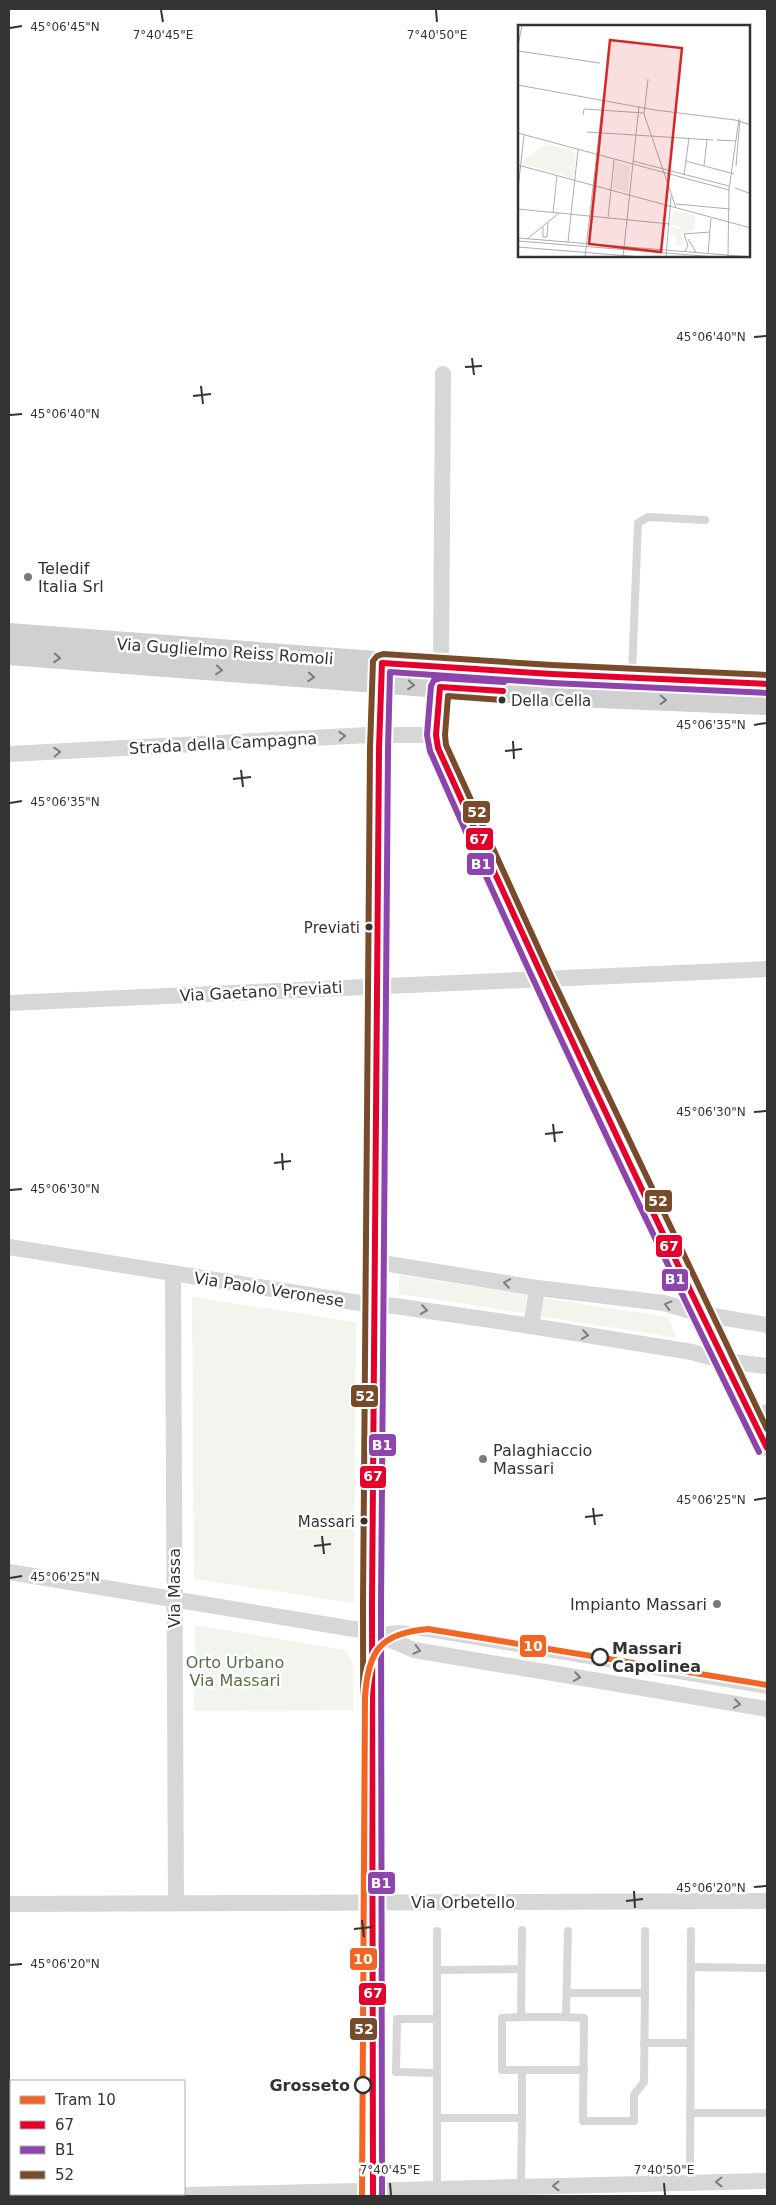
<svg xmlns="http://www.w3.org/2000/svg" width="776" height="2205" font-family="'DejaVu Sans',sans-serif">
<rect width="100%" height="100%" fill="#fff"/>
<g fill="#f1f5ed">
<path d="M399 1275 527 1295 524 1313 399 1294Z"/>
<path d="M192 1297 356 1322 354 1603 194 1579Z"/>
<path d="M543 1298 668 1317 677 1338 540 1316Z"/>
<path d="M195 1625 346 1650 353 1665V1710L194 1711Z"/>
</g>
<g fill="none" stroke-linecap="round" stroke-linejoin="round">
<g stroke="#d7d7d7" stroke-width="8">
<path d="M632 674 638 523 648 517 705 520"/>
<path d="M380 1631 399 1629 416 1631 767 1690"/>
<path d="M522 1930 521 2017 502 2018V2070H584"/>
<path d="M437 1931V1970L521 1969"/>
<path d="M568 1931 566 2017 584 2018 583 2121H634V2095L644 2082 645 1993"/>
<path d="M691 1967 767 1968"/>
<path d="M567 1993H645V1931"/>
<path d="M521 2017H566"/>
<path d="M437 2019V1970"/>
<path d="M644 2043H690"/>
<path d="M690 2113H767"/>
<path d="M437 2118H522V2070"/>
<path d="M690 2183 691 1931"/>
<path d="M521 2187 522 2118"/>
<path d="M437 2190C437 2133 437 2076 437 2019H397L396 2072 437 2073"/>
</g>
<g stroke="#d7d7d7" stroke-width="16">
<path d="M443 374 441 667 436 735 438 748 543 980 701 1314 767 1448"/>
<path d="M9 754 368 735H436"/>
<path d="M9 1003 767 969"/>
<path d="M9 1247 360 1303 395 1306 531 1326 692 1352 724 1361 767 1366"/>
<path d="M376 1262 537 1288 664 1303 701 1314 767 1325"/>
<path d="M173 1274 176 1903"/>
<path d="M531 1326 537 1288"/>
<path d="M756 1425 767 1412"/>
<path d="M9 1572 372 1632 414 1650 767 1709"/>
<path d="M9 1904 767 1901"/>
<path d="M146 2196 767 2181"/>
<path d="M373 2196 372 1604 376 1262 379 748 382 671"/>
</g>
<g stroke="#d0d0d0" stroke-width="22">
<path d="M9 634 441 667 767 684"/>
<path d="M9 654 440 687 551 695 767 704"/>
</g>
<defs>
<g id="bus-1">
<path d="M503 691 440 687 436 735 438 748C544 983 653 1217 767 1448"/>
<path d="M373 2196 372 1604 379 748 382 663 552 674 767 684"/>
</g>
<g id="bus-2">
<path d="M504 682 441 678 434 680 431 686 427 735 430 751C534 987 645 1220 759 1452"/>
<path d="M382 2196 381 1604 388 748 390 672 552 683 767 693"/>
</g>
<g id="bus-3">
<path d="M502 700 448 696 445 735 446 745 551 976 767 1429"/>
<path d="M364 2196 363 1604 370 748 373 661 377 656 383 654 552 665 767 675"/>
</g>
</defs>
<use href="#bus-1" stroke="#fff" stroke-width="10"/>
<use href="#bus-2" stroke="#fff" stroke-width="10"/>
<use href="#bus-3" stroke="#fff" stroke-width="10"/>
<use href="#bus-1" stroke="#e4002b" stroke-width="6"/>
<use href="#bus-2" stroke="#8e44ad" stroke-width="6"/>
<use href="#bus-3" stroke="#7a4b2a" stroke-width="6"/>
<defs>
<path id="tram-1" d="M362 2196 365 1697C368 1651 380 1633 428 1629L767 1685"/>
</defs>
<use href="#tram-1" stroke="#fff" stroke-width="10"/>
<use href="#tram-1" stroke="#f26522" stroke-width="6"/>
</g>
<defs><path id="oneway-chevron" d="M-2-3.5L2.5 0L-2 3.5" fill="none" stroke-width="1.6" stroke-linecap="round" stroke-linejoin="round" transform="scale(1.25)"/></defs>
<g stroke="#7a7a7a">
<use href="#oneway-chevron" transform="translate(57 658) rotate(4)"/>
<use href="#oneway-chevron" transform="translate(219 670) rotate(4)"/>
<use href="#oneway-chevron" transform="translate(311 677) rotate(4)"/>
<use href="#oneway-chevron" transform="translate(411 685) rotate(5)"/>
<use href="#oneway-chevron" transform="translate(663 700) rotate(2)"/>
</g>
<g stroke="#7d7d7d">
<use href="#oneway-chevron" transform="translate(342 736) rotate(-4)"/>
<use href="#oneway-chevron" transform="translate(57 752) rotate(-3)"/>
<use href="#oneway-chevron" transform="translate(507 1283) rotate(-171)"/>
<use href="#oneway-chevron" transform="translate(668 1305) rotate(-165)"/>
<use href="#oneway-chevron" transform="translate(424 1310) rotate(8)"/>
<use href="#oneway-chevron" transform="translate(585 1335) rotate(9)"/>
<use href="#oneway-chevron" transform="translate(417 1650) rotate(14)"/>
<use href="#oneway-chevron" transform="translate(577 1677) rotate(9)"/>
<use href="#oneway-chevron" transform="translate(737 1704) rotate(9)"/>
<use href="#oneway-chevron" transform="translate(719 2182) rotate(179)"/>
<use href="#oneway-chevron" transform="translate(556 2186) rotate(179)"/>
</g>
<path fill="none" stroke="#333" stroke-width="2" d="M161 10 163 22M436 10 437 22M10 28 22 26M754 337 766 336M472 358 474 375M465 367 482 366M201 386 203 404M193 396 211 394M10 415 22 414M754 725 766 723M513 741 514 759M505 751 522 749M241 770 243 787M233 779 251 777M10 803 22 801M754 1112 766 1111M553 1124 555 1142M545 1134 563 1132M282 1153 283 1170M274 1163 291 1161M10 1190 22 1189M754 1500 766 1498M593 1508 595 1525M585 1517 603 1515M322 1536 324 1554M314 1546 331 1544M10 1578 22 1576M754 1887 766 1886M634 1891 635 1908M626 1901 643 1899M362 1920 364 1937M354 1929 372 1927M10 1965 22 1964M390 2183 391 2195M664 2183 665 2195"/>
<g fill="#7a7a7a" stroke="#fff" stroke-width="2">
<circle cx="28" cy="577" r="5"/>
<circle cx="483" cy="1459" r="5"/>
<circle cx="717" cy="1604" r="5"/>
</g>
<g fill="#333" stroke="#fff" stroke-width="2">
<circle cx="502" cy="700" r="4.5"/>
<circle cx="369" cy="927" r="4.5"/>
<circle cx="364" cy="1521" r="4.5"/>
</g>
<g fill="#fff" stroke="#333" stroke-width="2.5">
<circle cx="600" cy="1657" r="8"/>
<circle cx="363" cy="2085" r="8"/>
</g>
<g text-anchor="middle" stroke-width="5" stroke-linejoin="round" paint-order="stroke">
<g font-size="15" fill="#333" stroke="#fff" text-anchor="end">
<text x="511" y="706" text-anchor="start">Della Cella</text>
<text x="360" y="933">Previati</text>
<text x="355" y="1527">Massari</text>
</g>
<g font-size="16" fill="#333" stroke="#fff" text-anchor="start">
<text x="38" y="574">Teledif<tspan x="38" dy="18">Italia Srl</tspan></text>
<text x="493" y="1456">Palaghiaccio<tspan x="493" dy="18">Massari</tspan></text>
<text x="707" y="1610" text-anchor="end">Impianto Massari</text>
</g>
<g font-size="16" fill="#333" stroke="#fff">
<text transform="translate(225 651) rotate(4)" y="6">Via Guglielmo Reiss Romoli</text>
<text transform="translate(223 743) rotate(-3)" y="6">Strada della Campagna</text>
<text transform="translate(261 991) rotate(-3)" y="6">Via Gaetano Previati</text>
<text transform="translate(269 1289) rotate(9)" y="6">Via Paolo Veronese</text>
<text transform="translate(174 1588) rotate(-90)" y="6">Via Massa</text>
<text x="463" y="1908">Via Orbetello</text>
</g>
<g font-size="16" font-weight="bold" fill="#333" stroke="#fff" text-anchor="start">
<text x="612" y="1654">Massari<tspan x="612" dy="18">Capolinea</tspan></text>
<text x="350" y="2091" text-anchor="end">Grosseto</text>
</g>
<g font-size="16" fill="#56703f" stroke="#fff">
<text x="235" y="1668">Orto Urbano<tspan x="235" dy="18">Via Massari</tspan></text>
</g>
</g>
<g transform="translate(518 25)">
<rect width="232" height="232" fill="#fff"/>
<path d="M28 119 58 127 55 153 5 139 6 135ZM97 137 112 141 110 167 95 163ZM155 185 177 190 176 205 163 209 166 218 163 220H157L158 211 152 210 153 201 163 205 161 201 153 200Z" fill="#f1f5ed"/>
<path fill="none" stroke="#adadad" stroke-width="1" d="M0 21 4 0M0 26 82 38M130 54 126 89 158 183M0 60 137 85 217 95 233 100M65 90 66 84 126 88M69 107 195 115M0 108 211 165M199 115 218 116M115 136 211 161M168 136 216 149M0 140 233 203M186 141 189 115M218 141 222 95M166 150 171 113M217 163 233 169M0 164 6 110M158 179 212 184M0 184 152 199M35 188 39 150M90 193 96 135M25 202V212H29L30 198M0 213 233 232M9 214 41 188M170 214 178 227M0 216 198 232M50 217 60 125M0 222 124 232M166 227 170 221 166 209 192 207M190 229 193 193M210 231 211 164 221 94M67 232 85 74M105 232 121 81M148 232 153 171"/>
<path fill="#d62828" fill-opacity="0.15" stroke="#d62828" stroke-width="2.5" d="M92 15 164 23 143 227 71 219Z"/>
<rect width="232" height="232" fill="none" stroke="#333" stroke-width="2.5"/>
</g>
<g font-size="12" text-anchor="middle" fill="#333" stroke="#fff" stroke-width="5" stroke-linejoin="round" paint-order="stroke">
<text x="65" y="31">45°06'45"N</text>
<text x="163" y="39">7°40'45"E</text>
<text x="437" y="39">7°40'50"E</text>
<text x="711" y="341">45°06'40"N</text>
<text x="65" y="418">45°06'40"N</text>
<text x="711" y="729">45°06'35"N</text>
<text x="65" y="806">45°06'35"N</text>
<text x="711" y="1116">45°06'30"N</text>
<text x="65" y="1193">45°06'30"N</text>
<text x="711" y="1504">45°06'25"N</text>
<text x="65" y="1581">45°06'25"N</text>
<text x="711" y="1892">45°06'20"N</text>
<text x="65" y="1968">45°06'20"N</text>
<text x="390" y="2174">7°40'45"E</text>
<text x="664" y="2174">7°40'50"E</text>
</g>
<g stroke="#fff" stroke-width="2">
<rect x="462" y="800" width="29" height="24" rx="5" fill="#7a4b2a"/>
<rect x="465" y="827" width="29" height="24" rx="5" fill="#e4002b"/>
<rect x="466" y="852" width="29" height="24" rx="5" fill="#8e44ad"/>
<rect x="644" y="1189" width="29" height="24" rx="5" fill="#7a4b2a"/>
<rect x="655" y="1234" width="28" height="24" rx="5" fill="#e4002b"/>
<rect x="661" y="1268" width="28" height="24" rx="5" fill="#8e44ad"/>
<rect x="350" y="1384" width="29" height="24" rx="5" fill="#7a4b2a"/>
<rect x="368" y="1433" width="29" height="24" rx="5" fill="#8e44ad"/>
<rect x="359" y="1465" width="28" height="24" rx="5" fill="#e4002b"/>
<rect x="519" y="1634" width="28" height="24" rx="5" fill="#f26522"/>
<rect x="367" y="1871" width="29" height="24" rx="5" fill="#8e44ad"/>
<rect x="349" y="1947" width="29" height="24" rx="5" fill="#f26522"/>
<rect x="358" y="1982" width="29" height="24" rx="5" fill="#e4002b"/>
<rect x="349" y="2017" width="29" height="24" rx="5" fill="#7a4b2a"/>
</g>
<g font-size="14" text-anchor="middle" font-weight="bold" fill="#fff">
<text x="477" y="817">52</text>
<text x="479" y="844">67</text>
<text x="481" y="869">B1</text>
<text x="658" y="1206">52</text>
<text x="669" y="1251">67</text>
<text x="675" y="1284">B1</text>
<text x="365" y="1401">52</text>
<text x="382" y="1450">B1</text>
<text x="373" y="1481">67</text>
<text x="533" y="1651">10</text>
<text x="381" y="1888">B1</text>
<text x="363" y="1964">10</text>
<text x="373" y="1998">67</text>
<text x="364" y="2034">52</text>
</g>
<rect width="776" height="2205" fill="none" stroke="#333333" stroke-width="20"/>
<rect x="10" y="2080" width="175" height="115" fill="#ffffff" stroke="#adadad"/>
<rect x="20" y="2096" width="25" height="8" fill="#f26522" stroke="#adadad"/>
<text x="55" y="2105" font-size="15" fill="#333333">Tram 10</text>
<rect x="20" y="2121" width="25" height="8" fill="#e4002b" stroke="#adadad"/>
<text x="55" y="2130" font-size="15" fill="#333333">67</text>
<rect x="20" y="2146" width="25" height="8" fill="#8e44ad" stroke="#adadad"/>
<text x="55" y="2155" font-size="15" fill="#333333">B1</text>
<rect x="20" y="2171" width="25" height="8" fill="#7a4b2a" stroke="#adadad"/>
<text x="55" y="2180" font-size="15" fill="#333333">52</text>
</svg>
